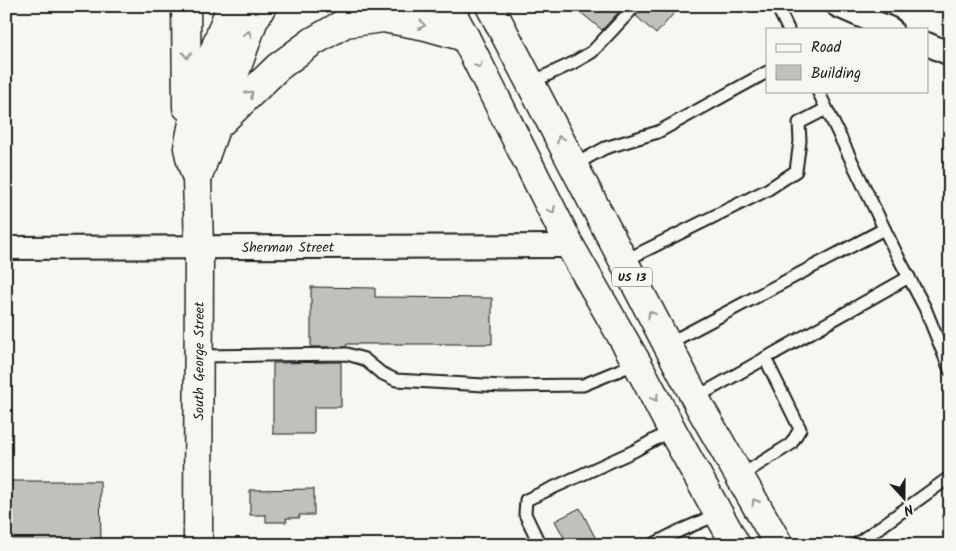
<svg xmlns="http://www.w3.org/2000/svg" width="956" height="551" font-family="Kalam,sans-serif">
<rect width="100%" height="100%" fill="#f6f6f2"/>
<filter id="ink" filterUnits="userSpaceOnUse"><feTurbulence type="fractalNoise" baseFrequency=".02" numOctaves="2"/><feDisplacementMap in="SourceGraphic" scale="10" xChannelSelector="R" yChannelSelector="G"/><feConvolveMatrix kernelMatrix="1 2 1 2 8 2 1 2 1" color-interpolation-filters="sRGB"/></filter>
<g filter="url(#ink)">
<g fill="#c0c0bd" stroke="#1c1c1c">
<path d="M573 6H624L602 30Z"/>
<path d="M642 6H680L656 34 636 16Z"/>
<path d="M311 287 375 288V297L492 298V344H347L346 347H311Z"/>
<path d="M341 362V407H314V434H273V363Z"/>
<path d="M6 481H100L101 545H6Z"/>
<path d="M314 489V515H299L300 518H286L287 522H266V515H250V490Z"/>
<path d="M580 508 599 545H568L555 521Z"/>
</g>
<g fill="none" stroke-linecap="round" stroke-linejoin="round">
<defs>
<g id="service">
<path d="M777 6 788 29"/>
<path d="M530 83 573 63 592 52 635 6"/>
<path d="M818 91 896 253 925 308 950 370"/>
<path d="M574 165 605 148 658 132 767 72"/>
<path d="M624 261 767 190 796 171 800 141 799 123 826 109"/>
<path d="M667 344 884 229"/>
<path d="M199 356 347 354 364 359 381 373 396 380 502 386 583 385 637 363"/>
<path d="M695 398 909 277"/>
<path d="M740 476 791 444 800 429 765 358"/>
<path d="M540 545 525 514 526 500 634 451 672 430"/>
<path d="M652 545 679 531 719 514"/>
<path d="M855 545 950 477"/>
</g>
<g id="minor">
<path d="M838 6 891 29"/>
<path d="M927 44 950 54"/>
<path id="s1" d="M6 248 570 246"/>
</g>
<g id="primary">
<path d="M186 6 187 107"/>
<path d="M215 128 278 67 312 42 345 23 383 18 426 26 465 37"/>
<path d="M197 179 253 22 262 6"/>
<path id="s2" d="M198 545 199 246 197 179 191 161 188 148 199 92 231 6"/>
</g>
<g id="trunk">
<path d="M448 6 465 37 570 246 637 363 672 430 736 545"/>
<path d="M490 6 701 409 779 545"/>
</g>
</defs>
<use href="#service" stroke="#1c1c1c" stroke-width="15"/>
<use href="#minor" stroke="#1c1c1c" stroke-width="26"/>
<use href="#primary" stroke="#1c1c1c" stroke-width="31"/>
<use href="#trunk" stroke="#1c1c1c" stroke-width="31"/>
<use href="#service" stroke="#f6f6f2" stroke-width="11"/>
<use href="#minor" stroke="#f6f6f2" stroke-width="22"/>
<use href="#primary" stroke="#f6f6f2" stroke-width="28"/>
<use href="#trunk" stroke="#f6f6f2" stroke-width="28"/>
</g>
<defs><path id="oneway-chevron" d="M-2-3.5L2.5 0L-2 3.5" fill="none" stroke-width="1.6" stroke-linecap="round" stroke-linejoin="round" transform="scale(1.25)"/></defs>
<g stroke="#949492">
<use href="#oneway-chevron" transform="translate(422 25) rotate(12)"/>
<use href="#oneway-chevron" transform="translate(248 34) rotate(-71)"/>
<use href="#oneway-chevron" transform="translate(187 55) rotate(89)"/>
<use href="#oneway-chevron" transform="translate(479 65) rotate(63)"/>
<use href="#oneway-chevron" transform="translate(250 94) rotate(-44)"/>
<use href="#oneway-chevron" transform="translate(560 139) rotate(-118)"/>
<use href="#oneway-chevron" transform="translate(552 210) rotate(63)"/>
<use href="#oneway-chevron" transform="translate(651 314) rotate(-118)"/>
<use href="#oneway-chevron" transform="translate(655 398) rotate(62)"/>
<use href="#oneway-chevron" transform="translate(755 502) rotate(-120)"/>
</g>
</g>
<g text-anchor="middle" stroke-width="4" stroke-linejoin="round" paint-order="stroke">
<rect fill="#f6f6f2" stroke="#5d5d5c" stroke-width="1" x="612" y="267.5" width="40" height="19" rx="4"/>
<g font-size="12" font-weight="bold" fill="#1c1c1c">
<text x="632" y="281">US 13</text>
</g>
<g font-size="14" fill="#1c1c1c" stroke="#f6f6f2">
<text dy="5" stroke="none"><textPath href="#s1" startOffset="282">Sherman Street</textPath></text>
<text dy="5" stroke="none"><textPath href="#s2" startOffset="184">South George Street</textPath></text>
</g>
</g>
<rect width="956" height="551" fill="none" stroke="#f6f6f2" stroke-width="25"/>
<rect x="12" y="12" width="931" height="526" fill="none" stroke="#1c1c1c" stroke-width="2" filter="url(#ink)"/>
<rect x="766" y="28" width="162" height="65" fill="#f6f6f2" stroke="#9f9f9c"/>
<rect x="776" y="44" width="25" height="8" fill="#f6f6f2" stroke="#9f9f9c"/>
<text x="811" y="52" font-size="15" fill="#1c1c1c">Road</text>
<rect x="776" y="65" width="25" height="15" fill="#c0c0bd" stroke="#9f9f9c"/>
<text x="811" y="78" font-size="15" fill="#1c1c1c">Building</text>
<g transform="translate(904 498) rotate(159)" stroke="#f6f6f2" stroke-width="4" paint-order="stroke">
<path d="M0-4L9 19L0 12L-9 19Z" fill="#1c1c1c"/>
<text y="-8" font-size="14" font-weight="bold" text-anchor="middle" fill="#1c1c1c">N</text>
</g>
</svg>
